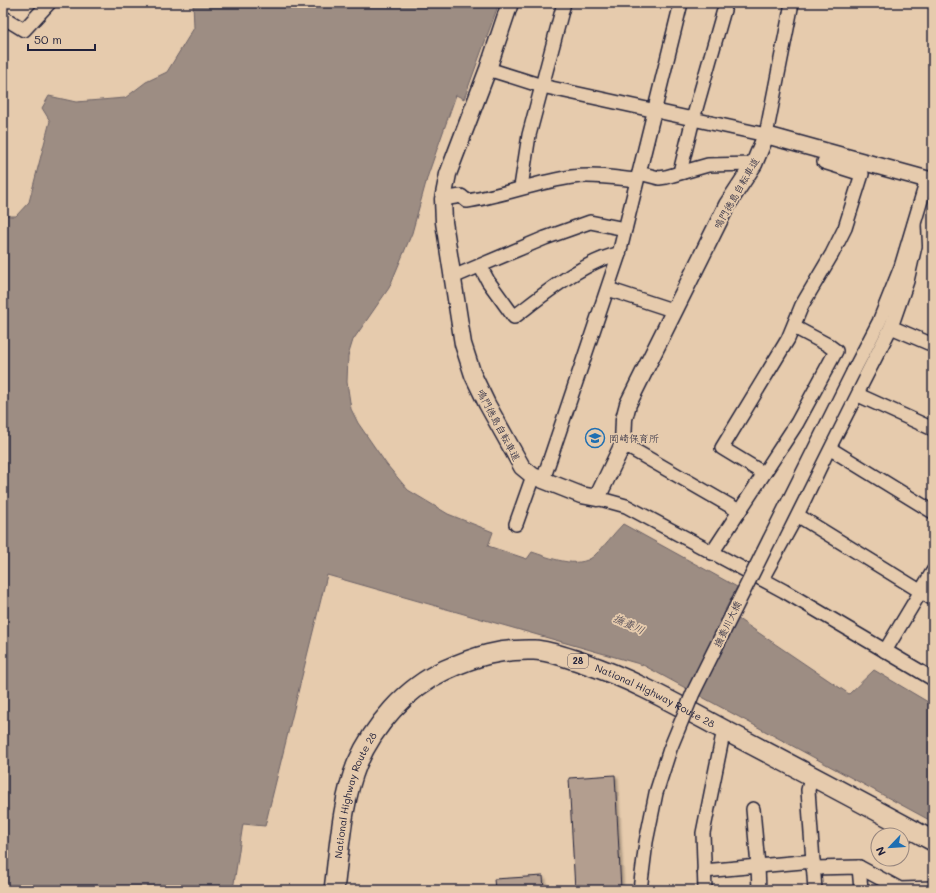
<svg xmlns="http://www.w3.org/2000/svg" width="936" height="893" font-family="Mali,'Klee One',sans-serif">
<defs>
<filter id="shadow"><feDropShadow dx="2.5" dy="2.5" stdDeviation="1" flood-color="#0004"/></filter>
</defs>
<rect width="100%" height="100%" fill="#e6cbad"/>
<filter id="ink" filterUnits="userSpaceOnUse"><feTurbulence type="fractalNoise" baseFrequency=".025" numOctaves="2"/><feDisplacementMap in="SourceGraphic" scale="8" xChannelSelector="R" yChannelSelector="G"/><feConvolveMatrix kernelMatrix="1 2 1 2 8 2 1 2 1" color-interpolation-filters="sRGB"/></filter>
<g filter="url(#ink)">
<path fill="#9d8d83" stroke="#6c6266" d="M193 3H499L464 99 456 95 428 175 412 233 389 288 353 340 348 356 347 382 351 409 358 423 387 465 408 490 448 514 493 532 488 546 527 559 532 552C548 557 578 570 594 556 604 547 613 534 623 524L737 587 725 610 849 694 874 670 933 705V822L643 665 327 575 265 826 243 824 233 890H3V214L10 216H16L29 202 50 121 42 108 49 96 76 102 125 98 146 82 167 72 194 28Z"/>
<g fill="#b39e8f" stroke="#22223b" filter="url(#shadow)">
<path d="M615 775 621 890H575L569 778Z"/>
<path d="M543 876 544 890H495L494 879Z"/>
</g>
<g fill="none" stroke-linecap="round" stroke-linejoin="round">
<defs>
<g id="minor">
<path d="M3 21 6 19 24 30 49 3"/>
<path d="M488 69 542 86 766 135 792 3"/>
<path d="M683 172 681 168 693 119 726 3"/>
<path d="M639 173 659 178 666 177 708 165 754 164"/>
<path d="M521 187 529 135 564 3"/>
<path d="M443 199 461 196 467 201C502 196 536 182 572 177 593 174 616 178 636 180"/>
<path d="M480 266 488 281 514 317C542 296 585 260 619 254"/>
<path d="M453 277 545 238 590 222 625 229"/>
<path d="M608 289 675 311"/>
<path d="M891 327 933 345"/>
<path d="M853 372 879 322 901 267 927 180"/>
<path d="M856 394 933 429"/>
<path d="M623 444 739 511"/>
<path d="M829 448 933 512"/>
<path d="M763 473 722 448 788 339 802 305 832 254 845 228 862 174 824 162"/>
<path d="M543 480 619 254 681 3"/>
<path d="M597 498 626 506 784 591 933 679"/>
<path d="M797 515 933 599"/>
<path d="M516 524 533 476"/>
<path d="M712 553 797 423 836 351 828 345 794 327"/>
<path d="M762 579 797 515 829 448 891 327 907 281 915 246 914 225"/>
<path d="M885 651 933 571"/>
<path d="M812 775 808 790 815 890"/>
<path d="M753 809 758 866 813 861"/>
<path d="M859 867 900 889 933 888"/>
<path d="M813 868 859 867 861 890"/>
<path d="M704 871 758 866 759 890"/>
<path d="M705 890 703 833 722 739 727 731"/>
</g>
<path id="major" d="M510 3 488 69 448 174 443 199 444 222 463 344 473 375 487 404 522 467 533 476 581 495 597 498 623 444 624 419 628 404 727 205 754 164 766 135 933 181"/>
<g id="highway">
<path id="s1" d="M334 890C339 852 342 800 357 764 374 725 406 688 445 670 476 656 499 649 534 650 551 651 568 658 584 663 635 680 681 707 728 732 797 768 865 804 933 841"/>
</g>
</defs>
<use href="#minor" stroke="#22223b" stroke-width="16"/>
<use href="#major" stroke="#22223b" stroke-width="19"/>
<use href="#highway" stroke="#22223b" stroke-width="22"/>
<use href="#minor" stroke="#e6cbad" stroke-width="13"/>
<use href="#major" stroke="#e6cbad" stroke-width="16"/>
<use href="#highway" stroke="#e6cbad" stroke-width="19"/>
<defs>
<path id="minor-bridge" d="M640 890 646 842 656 793 670 749 693 693 853 372"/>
</defs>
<use href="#minor-bridge" stroke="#22223b" stroke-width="16" stroke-linecap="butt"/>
<use href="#minor-bridge" stroke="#e6cbad" stroke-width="13"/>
</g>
</g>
<defs>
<symbol id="school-ring" viewBox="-11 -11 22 22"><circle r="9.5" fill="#e6cbad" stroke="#1f6fb2" stroke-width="1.5"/><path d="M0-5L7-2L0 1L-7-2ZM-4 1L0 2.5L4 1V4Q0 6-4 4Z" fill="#1f6fb2"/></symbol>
</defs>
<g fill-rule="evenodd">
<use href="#school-ring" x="584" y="427" width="22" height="22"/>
</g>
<g text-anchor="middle" stroke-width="3.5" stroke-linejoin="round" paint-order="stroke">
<rect fill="#e6cbad" stroke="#5d555d" stroke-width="1" x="568" y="654" width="20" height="14" rx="3"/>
<g font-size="9" font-weight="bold" fill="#22223b">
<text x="578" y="664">28</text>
</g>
<g font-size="10" fill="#22223b" stroke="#e6cbad">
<text transform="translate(736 193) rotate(-60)" y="4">鳴門徳島自転車道</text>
<text transform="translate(499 425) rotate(62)" y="4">鳴門徳島自転車道</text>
<text transform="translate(727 624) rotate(-64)" y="4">撫養川大橋</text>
<text dy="4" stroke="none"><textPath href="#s1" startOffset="482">National Highway Route 28</textPath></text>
<text dy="4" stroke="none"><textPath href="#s1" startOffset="98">National Highway Route 28</textPath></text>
</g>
<g font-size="10" fill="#22223b" stroke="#e6cbad" text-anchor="start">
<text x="609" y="442">岡崎保育所</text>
</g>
<g font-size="11" font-style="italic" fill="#413d4d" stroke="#e6cbad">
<text transform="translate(629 624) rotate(25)" y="4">撫養川</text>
</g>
</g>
<rect width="936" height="893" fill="none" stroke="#e6cbad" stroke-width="16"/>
<rect x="8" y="8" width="920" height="877" fill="none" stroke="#22223b" stroke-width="1.5" filter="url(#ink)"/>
<g transform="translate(890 847) rotate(245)"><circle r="19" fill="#e6cbad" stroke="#98877f"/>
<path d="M0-3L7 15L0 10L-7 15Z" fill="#1f6fb2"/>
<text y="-6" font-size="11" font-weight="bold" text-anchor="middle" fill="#22223b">N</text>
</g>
<path d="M28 44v6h67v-6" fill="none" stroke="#22223b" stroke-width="2"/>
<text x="34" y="44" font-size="12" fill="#22223b" stroke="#e6cbad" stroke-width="3" paint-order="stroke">50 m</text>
</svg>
